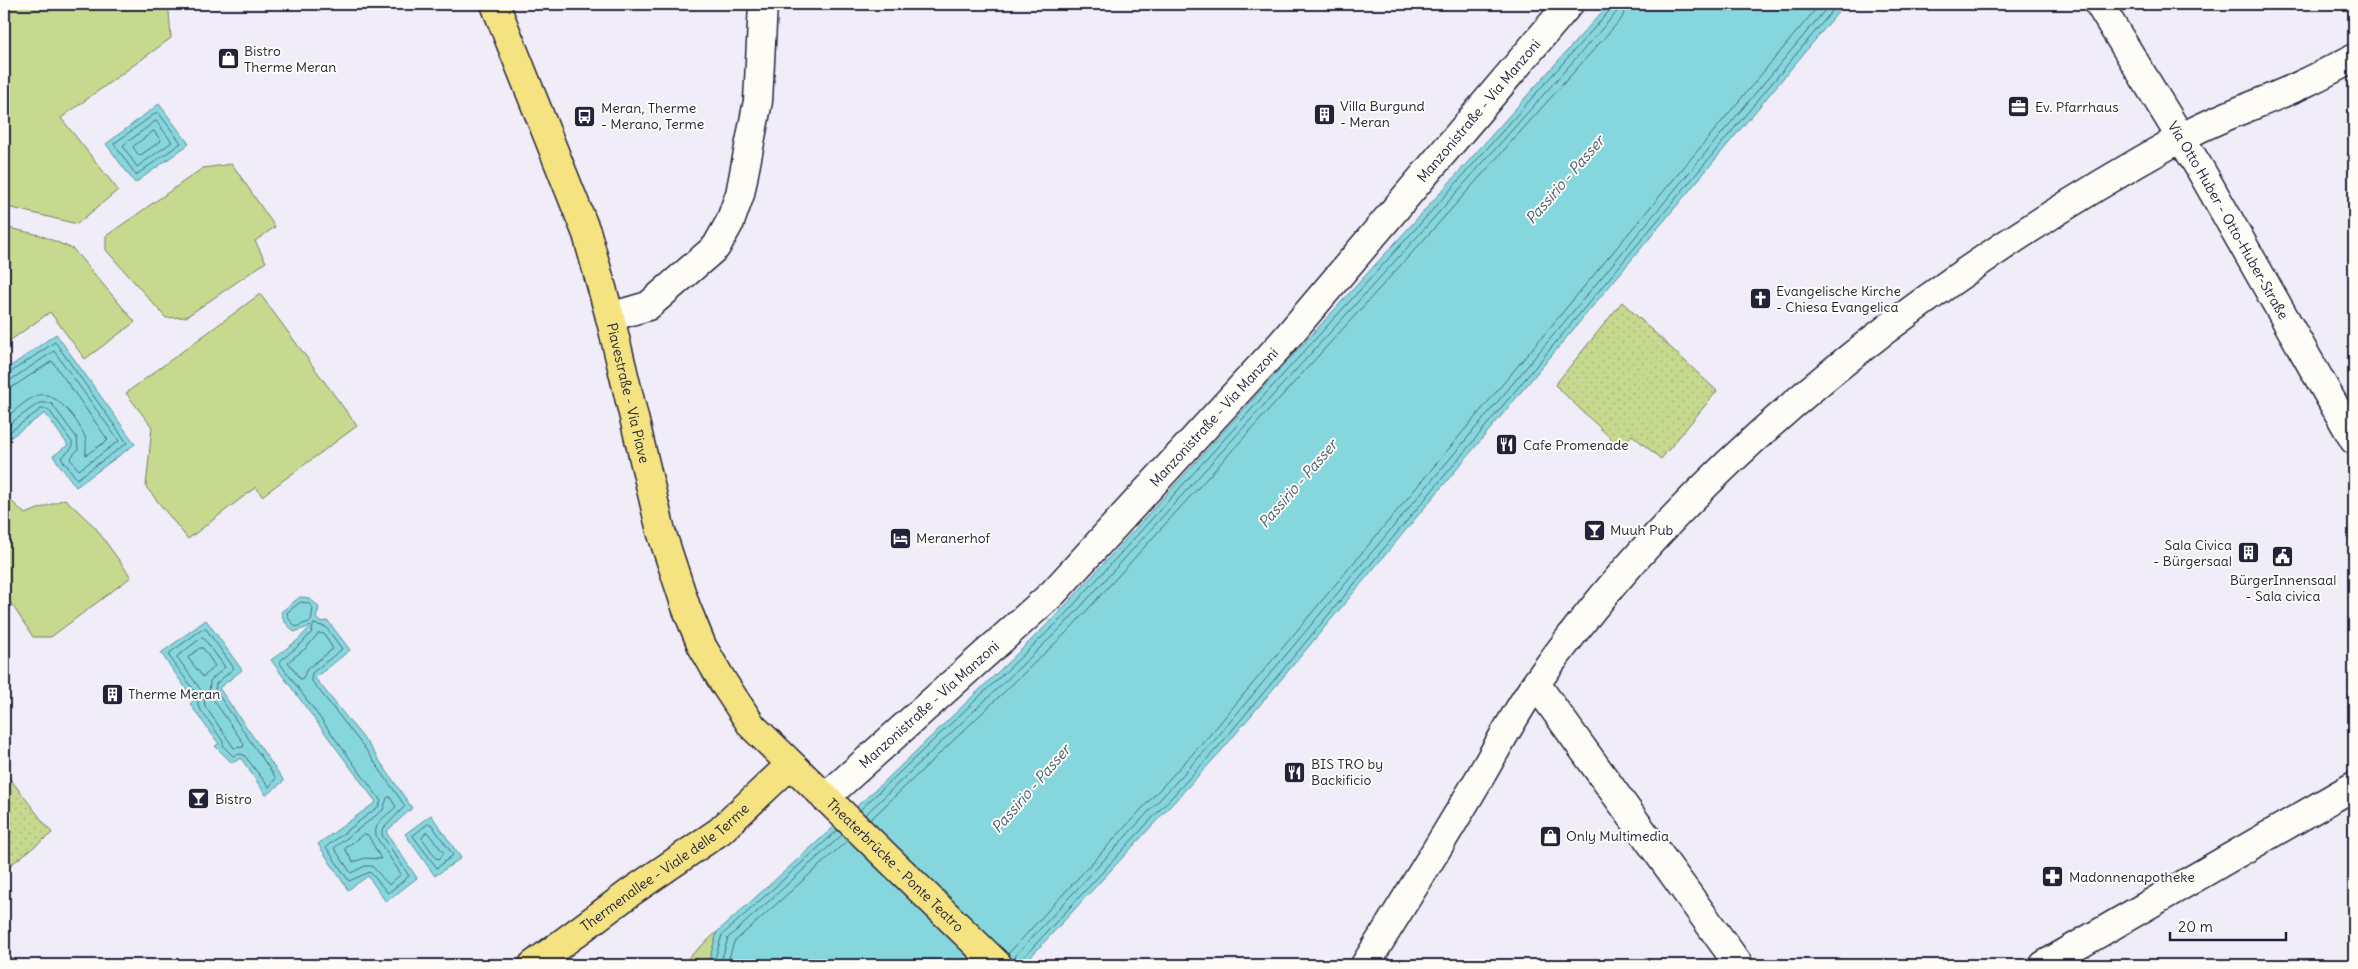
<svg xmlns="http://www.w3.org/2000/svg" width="2358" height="969" font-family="Delius,sans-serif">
<defs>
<pattern id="park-dots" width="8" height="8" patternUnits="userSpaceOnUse" patternTransform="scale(1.25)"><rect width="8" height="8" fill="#c6d98e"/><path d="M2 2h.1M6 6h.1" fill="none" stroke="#aaba7b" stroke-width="1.8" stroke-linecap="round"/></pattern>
</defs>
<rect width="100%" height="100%" fill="#f0ecf8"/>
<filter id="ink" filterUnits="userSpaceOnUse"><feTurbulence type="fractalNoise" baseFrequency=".02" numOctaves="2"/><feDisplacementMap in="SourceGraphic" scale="10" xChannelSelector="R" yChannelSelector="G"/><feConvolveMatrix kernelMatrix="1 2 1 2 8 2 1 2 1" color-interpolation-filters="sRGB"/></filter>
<g filter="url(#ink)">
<g fill="#c6d98e" stroke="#747e64">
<path d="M4 4H164L169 12 171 38 61 118 118 190 77 224 4 206V142L6 140 4 137Z"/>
<path d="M232 164 275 227 255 241 266 262 186 317 166 318 106 250V236L203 168Z"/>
<path d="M4 227 40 235 73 249 135 322 85 359 50 312 4 345Z"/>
<path d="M260 294 357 426 262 496 256 487 188 539 146 487 152 427 126 393Z"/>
<path d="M6 496 25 514 65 499 95 527 131 577 51 637H33L4 592V497Z"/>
<path d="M717 932 708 965H680Z"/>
</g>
<g fill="url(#park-dots)" stroke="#747e64">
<path d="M1622 302 1717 391 1661 459 1632 435 1621 448 1555 385Z"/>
<path d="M4 771 52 833 4 870Z"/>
</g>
<g fill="#86d7dd" stroke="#5e8f9c">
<path d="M1609 4H1845L1223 749 1023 965H708L717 932 886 780 1055 617 1415 221Z"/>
<path d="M159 104 189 144 135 183 106 144Z"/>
<path d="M56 334 135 444 76 487 53 456 68 445 45 413 4 442V371Z"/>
<path d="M300 597C309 597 313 600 319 608L316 618 320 622 328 621 350 650 315 678 368 744 412 808 386 832 417 878 386 902 368 876 348 890 318 844 376 802 271 660 298 640 311 626 294 632 284 621 281 612Z"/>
<path d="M206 620 242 670 219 688 284 781 266 795 241 758 232 763 215 746 219 744 190 704 194 700 161 653Z"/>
<path d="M431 815 461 858 435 876 405 834Z"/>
</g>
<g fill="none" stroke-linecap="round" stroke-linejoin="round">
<g stroke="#4a6a7c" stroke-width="1">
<path d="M158 112 181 143 136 175 114 144Z"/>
<path d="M156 121 172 142 137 167 123 146Z"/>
<path d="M154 131 161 141 139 156 133 147Z"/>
<path d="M4 375 8 374 55 342 127 443 77 479 61 458 72 448V442L48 409H41L4 436"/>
<path d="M4 381 12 379 54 351 119 441 79 470 70 459 78 449 77 438 51 403H39L4 428"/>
<path d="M4 389 14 386 52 361 108 440 86 455C85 450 87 445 86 440 82 425 56 390 39 395 26 399 14 412 4 419"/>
<path d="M301 602 308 603 313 608 311 621 296 627 289 619 287 613Z"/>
<path d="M314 624 326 627 342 649 312 673 311 680 364 747 405 806 382 830V835L409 876 388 893 370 872 349 881 326 847 379 806 381 801 279 662 302 643 311 633Z"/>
<path d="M203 629H206L234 668 216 684 215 690 276 778 269 787 244 755 240 754 233 756 224 747 222 740 198 706V696L169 656 170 653Z"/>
<path d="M319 633 324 634 333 649 307 669 303 678 300 679 288 662 306 648Z"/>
<path d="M203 637 225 667 210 681 209 693 244 744 243 747 234 748 205 706 203 693 177 657Z"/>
<path d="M200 648H203L215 666 203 677 188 658Z"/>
<path d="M390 797 396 807C387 816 371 823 377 838L401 874 389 885 372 866H365L351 873 334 848 383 810 387 798Z"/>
<path d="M860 810 1059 621 1419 225 1611 9 1613 4"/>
<path d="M865 815 1064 625 1424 229 1616 13 1619 4"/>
<path d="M870 820 1069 630 1429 234 1622 18 1627 4"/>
<path d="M428 824H431L453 855 437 868 413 836Z"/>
<path d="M427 832 444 853 439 859 436 858 422 838Z"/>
<path d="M364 834 368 835 381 859 365 858 353 862 345 849Z"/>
<path d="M1008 954 1209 736 1820 4"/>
<path d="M713 965 722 935 838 830"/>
<path d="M720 965 728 938 842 835"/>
<path d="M727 965 734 942 848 840"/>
<path d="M1013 965 1016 955 1214 741 1830 4"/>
<path d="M1020 965 1021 960 1219 746 1838 4"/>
</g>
<defs>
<g id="minor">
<path id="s1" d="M2099 4 2200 169 2354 440"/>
<path d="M610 317 648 306 716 247 730 222 740 194 758 101 763 4"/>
<path d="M1536 684 1739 965"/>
<path id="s2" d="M825 798 1053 593 1282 343 1569 4"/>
<path d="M1365 965C1401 907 1438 848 1473 789 1494 754 1513 716 1537 682 1701 451 1934 276 2179 139 2219 116 2264 103 2305 83 2322 75 2338 66 2354 58"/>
<path d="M2044 965 2354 786"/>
</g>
<g id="major">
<path id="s3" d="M495 4 587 234 610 317 661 531 686 607 702 646 723 682 752 726 998 965"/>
<path id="s4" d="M533 965 631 892 720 831 790 765"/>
</g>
</defs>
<use href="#minor" stroke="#22223b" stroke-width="31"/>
<use href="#major" stroke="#22223b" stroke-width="31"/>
<use href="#minor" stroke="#fdfcf7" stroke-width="28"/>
<use href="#major" stroke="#f5e382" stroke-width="28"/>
</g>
</g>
<defs>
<symbol id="shop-square" viewBox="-11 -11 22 22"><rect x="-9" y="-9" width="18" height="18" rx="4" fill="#22223b" stroke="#fdfcf7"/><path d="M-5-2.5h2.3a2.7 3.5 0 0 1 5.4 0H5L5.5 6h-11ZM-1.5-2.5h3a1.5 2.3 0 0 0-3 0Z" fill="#fff"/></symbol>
<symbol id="office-square" viewBox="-11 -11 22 22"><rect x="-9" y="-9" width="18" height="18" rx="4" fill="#22223b" stroke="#fdfcf7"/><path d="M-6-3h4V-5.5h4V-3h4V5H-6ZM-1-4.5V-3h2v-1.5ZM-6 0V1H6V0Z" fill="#fff"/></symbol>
<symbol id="building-square" viewBox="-11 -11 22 22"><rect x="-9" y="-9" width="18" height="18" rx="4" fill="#22223b" stroke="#fdfcf7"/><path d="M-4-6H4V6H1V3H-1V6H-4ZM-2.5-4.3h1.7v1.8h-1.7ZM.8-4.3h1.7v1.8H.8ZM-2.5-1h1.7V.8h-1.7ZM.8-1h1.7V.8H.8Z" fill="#fff"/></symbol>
<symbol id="bus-square" viewBox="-11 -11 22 22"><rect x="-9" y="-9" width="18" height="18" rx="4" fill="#22223b" stroke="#fdfcf7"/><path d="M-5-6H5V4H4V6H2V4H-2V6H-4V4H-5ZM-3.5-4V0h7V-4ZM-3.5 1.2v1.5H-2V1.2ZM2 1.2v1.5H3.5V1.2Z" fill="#fff"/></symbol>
<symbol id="church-square" viewBox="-11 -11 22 22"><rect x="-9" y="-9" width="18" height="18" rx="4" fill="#22223b" stroke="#fdfcf7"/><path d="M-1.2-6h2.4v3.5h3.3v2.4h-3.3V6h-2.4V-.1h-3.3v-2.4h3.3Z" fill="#fff"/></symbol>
<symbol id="restaurant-square" viewBox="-11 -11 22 22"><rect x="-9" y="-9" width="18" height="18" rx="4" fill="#22223b" stroke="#fdfcf7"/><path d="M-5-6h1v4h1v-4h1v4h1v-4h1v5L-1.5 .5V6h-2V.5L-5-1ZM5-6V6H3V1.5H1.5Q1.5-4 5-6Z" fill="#fff"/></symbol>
<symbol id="bar-square" viewBox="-11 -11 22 22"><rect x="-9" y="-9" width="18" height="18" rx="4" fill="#22223b" stroke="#fdfcf7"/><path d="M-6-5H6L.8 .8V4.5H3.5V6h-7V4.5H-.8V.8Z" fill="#fff"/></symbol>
<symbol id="hotel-square" viewBox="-11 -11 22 22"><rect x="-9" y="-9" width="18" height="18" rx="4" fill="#22223b" stroke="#fdfcf7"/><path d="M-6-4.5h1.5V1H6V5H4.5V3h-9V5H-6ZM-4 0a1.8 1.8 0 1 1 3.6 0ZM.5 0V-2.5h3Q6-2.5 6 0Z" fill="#fff"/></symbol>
<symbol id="civic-square" viewBox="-11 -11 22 22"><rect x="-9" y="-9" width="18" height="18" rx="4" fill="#22223b" stroke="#fdfcf7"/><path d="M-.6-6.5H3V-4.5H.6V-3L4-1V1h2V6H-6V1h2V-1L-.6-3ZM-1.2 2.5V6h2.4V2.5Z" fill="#fff"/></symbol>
<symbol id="pharmacy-square" viewBox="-11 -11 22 22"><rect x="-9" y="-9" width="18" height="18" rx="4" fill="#22223b" stroke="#fdfcf7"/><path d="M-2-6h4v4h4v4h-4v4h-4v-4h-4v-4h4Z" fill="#fff"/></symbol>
</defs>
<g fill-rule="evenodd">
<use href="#shop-square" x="216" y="46" width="25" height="25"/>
<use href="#office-square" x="2006" y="94" width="25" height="25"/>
<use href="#building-square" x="1312" y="102" width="25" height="25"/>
<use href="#bus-square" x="572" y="104" width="25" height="25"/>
<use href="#church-square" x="1748" y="286" width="25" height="25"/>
<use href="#restaurant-square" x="1494" y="432" width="25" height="25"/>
<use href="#bar-square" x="1582" y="518" width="25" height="25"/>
<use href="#hotel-square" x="888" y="526" width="25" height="25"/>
<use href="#building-square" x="2236" y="540" width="25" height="25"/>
<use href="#civic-square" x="2270" y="544" width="25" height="25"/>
<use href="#building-square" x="100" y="682" width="25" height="25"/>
<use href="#restaurant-square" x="1282" y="760" width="25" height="25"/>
<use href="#bar-square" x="186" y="786" width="25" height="25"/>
<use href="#shop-square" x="1538" y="824" width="25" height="25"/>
<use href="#pharmacy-square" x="2040" y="864" width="25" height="25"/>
</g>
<g text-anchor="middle" stroke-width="4" stroke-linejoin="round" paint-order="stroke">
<g font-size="14" fill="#22223b" stroke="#fdfcf7" text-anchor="start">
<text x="244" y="56">Bistro<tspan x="244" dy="16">Therme Meran</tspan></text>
<text x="1340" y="111">Villa Burgund<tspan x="1340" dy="16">- Meran</tspan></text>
<text x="2035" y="112">Ev. Pfarrhaus</text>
<text x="601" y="113">Meran, Therme<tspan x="601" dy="16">- Merano, Terme</tspan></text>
<text x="1776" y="296">Evangelische Kirche<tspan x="1776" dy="16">- Chiesa Evangelica</tspan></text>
<text x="1523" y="450">Cafe Promenade</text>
<text x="1610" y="535">Muuh Pub</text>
<text x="916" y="543">Meranerhof</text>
<text x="2232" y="550" text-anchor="end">Sala Civica<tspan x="2232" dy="16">- Bürgersaal</tspan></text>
<text x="2283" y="585" text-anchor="middle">BürgerInnensaal<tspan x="2283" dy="16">- Sala civica</tspan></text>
<text x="128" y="699">Therme Meran</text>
<text x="1311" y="769">BIS TRO by<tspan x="1311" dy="16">Backificio</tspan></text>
<text x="215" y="804">Bistro</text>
<text x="1566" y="841">Only Multimedia</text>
<text x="2069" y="882">Madonnenapotheke</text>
</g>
<g font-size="14" fill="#22223b" stroke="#fdfcf7">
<text dy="5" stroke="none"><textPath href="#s2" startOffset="950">Manzonistraße - Via Manzoni</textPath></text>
<text dy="5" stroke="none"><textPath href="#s1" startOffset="252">Via Otto Huber - Otto-Huber-Straße</textPath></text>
<text dy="5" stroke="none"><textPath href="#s3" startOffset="412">Piavestraße - Via Piave</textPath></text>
<text dy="5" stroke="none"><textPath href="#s2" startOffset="545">Manzonistraße - Via Manzoni</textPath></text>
<text dy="5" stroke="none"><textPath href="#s2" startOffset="140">Manzonistraße - Via Manzoni</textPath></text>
<text dy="5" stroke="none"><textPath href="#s3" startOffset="970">Theaterbrücke - Ponte Teatro</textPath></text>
<text dy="5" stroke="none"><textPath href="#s4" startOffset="164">Thermenallee - Viale delle Terme</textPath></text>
</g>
<g font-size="15" font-style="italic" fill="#40586c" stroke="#fdfcf7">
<text transform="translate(1565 180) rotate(-49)" y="5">Passirio - Passer</text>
<text transform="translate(1298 484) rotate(-49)" y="5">Passirio - Passer</text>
<text transform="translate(1031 789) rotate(-49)" y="5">Passirio - Passer</text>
</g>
</g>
<rect width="2358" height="969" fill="none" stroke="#fdfcf7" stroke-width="20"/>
<rect x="10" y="10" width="2338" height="949" fill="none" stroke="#22223b" stroke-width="2" filter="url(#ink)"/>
<path d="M2170 932v8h116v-8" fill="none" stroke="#22223b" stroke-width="2.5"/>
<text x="2178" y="932" font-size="15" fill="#22223b" stroke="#fdfcf7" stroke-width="4" paint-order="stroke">20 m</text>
</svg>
